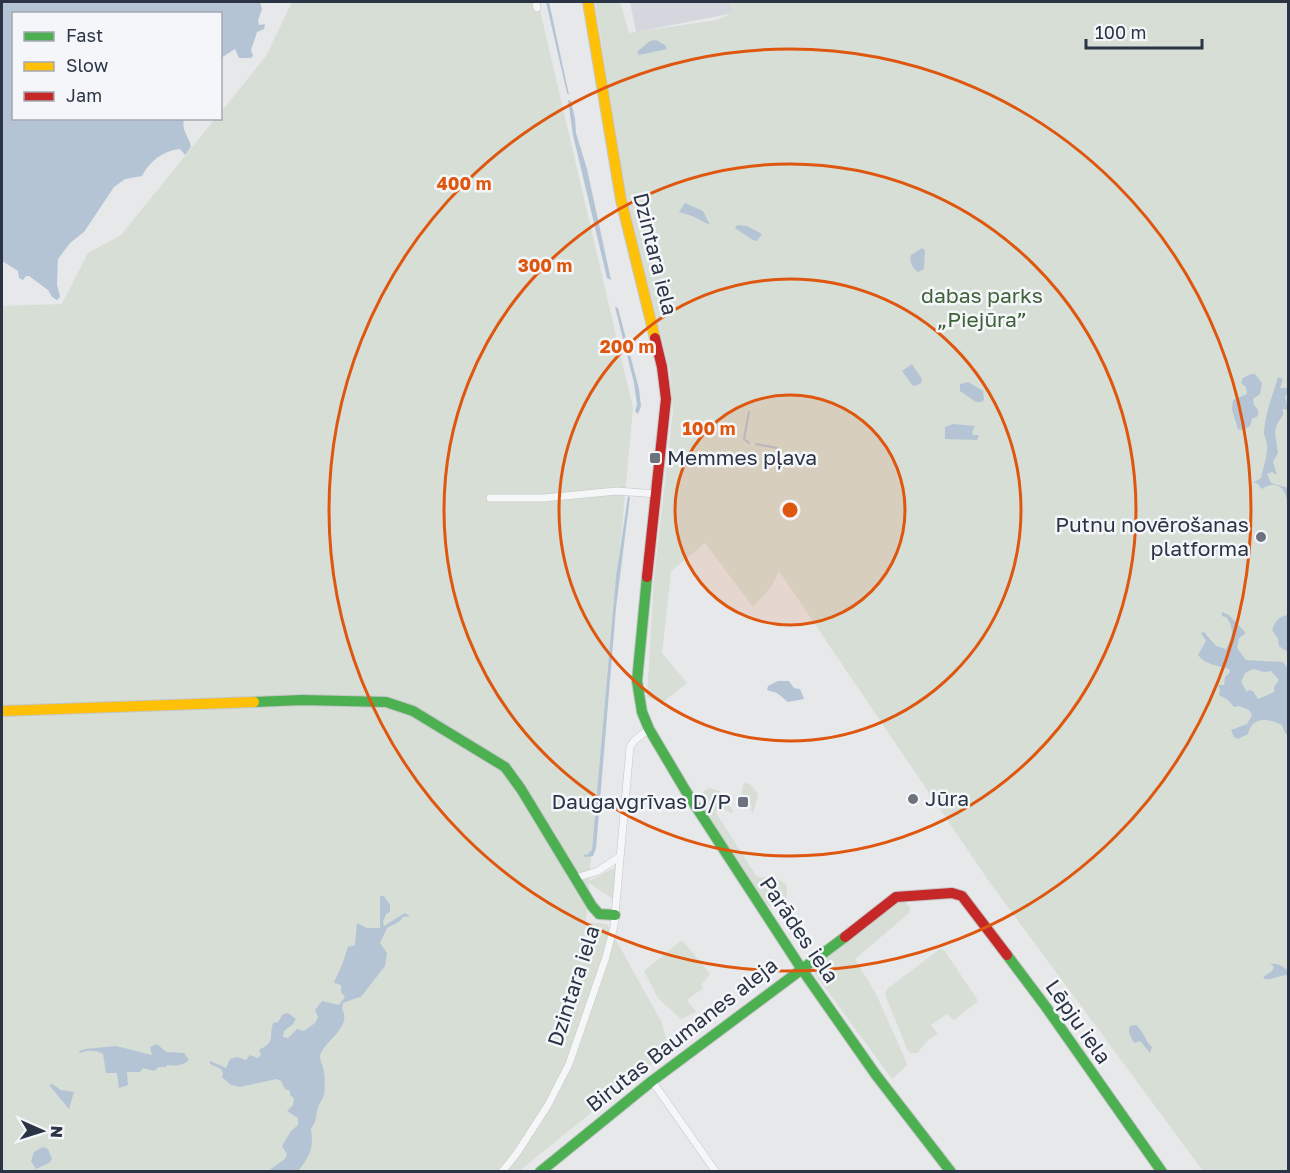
<svg xmlns="http://www.w3.org/2000/svg" width="1290" height="1173" font-family="'Golos Text',sans-serif">
<rect width="100%" height="100%" fill="#e6e8ea"/>
<path fill="#d4d7dd" d="M630 2H731L733 13 636 32Z"/>
<g fill="#d6ded6">
<path d="M292 2H538L633 408 589 881 616 867 613 899 589 883 586 922 607 924 662 1023 669 1050 519 1171H2V306L62 304 88 253 121 235 215 119 220 118 221 112 266 56Z"/>
<path d="M595 2H620L629 33 717 20 732 13 730 2H1288V1171H1203L988 880 779 571 771 587 753 607 705 543 671 571 662 653 687 683 662 703 647 697 654 578 673 411 670 372 626 197Z"/>
<path d="M744 783 750 784 758 794 753 813 750 809 752 807 749 802 747 803 741 794Z"/>
<path d="M709 788 720 791 733 811 732 813 719 808 716 813 757 877H775L786 884C788 894 788 904 777 909L766 904 701 804 703 792Z"/>
<path d="M897 902H905L910 907 909 913 855 959 876 994 906 1061 907 1065 892 1079 810 967Z"/>
<path d="M682 940 710 974 701 985 703 988 687 1000 696 1012 681 1019 658 998 644 971Z"/>
<path d="M940 949 944 950 977 999V1002L954 1020 947 1014 931 1025 938 1034 928 1040 917 1053H911L908 1051 885 994 887 989Z"/>
</g>
<g fill="#b4c4d5" fill-rule="evenodd">
<path d="M2 2H260L262 9 258 20 259 25 265 24 264 29 257 32 251 50 253 56 251 58H239L235 49 221 58 220 14H14V118L184 119C181 131 189 136 191 147L185 155 180 149C162 151 150 161 142 176L125 179 114 187 84 232 70 243 58 259 57 284 60 297 57 300 52 297 48 290 29 276H26L23 280 19 278 18 271 2 261Z"/>
<path d="M546 2H549L569 95 567 93Z"/>
<path d="M656 40 665 45 667 49 639 55 637 52 650 41Z"/>
<path d="M568 100 571 101 575 119 576 133 587 169 611 280 607 278 573 135Z"/>
<path d="M685 203 703 211 710 225 692 216 679 212Z"/>
<path d="M737 225 747 226 762 234 757 241 753 240 735 228Z"/>
<path d="M922 248 925 250 924 269 918 272C912 268 909 261 911 255Z"/>
<path d="M615 307 618 308 639 389 641 406 638 414 635 411 637 405 634 383Z"/>
<path d="M912 364 922 379 921 383 915 386 912 385 902 371Z"/>
<path d="M1251 374H1255L1262 383 1260 394 1253 399 1254 405 1258 410V416L1252 419 1250 426 1243 430 1238 429 1232 410 1233 400 1247 394 1246 387 1241 383 1243 378Z"/>
<path d="M1278 377 1283 379 1280 388H1288V394L1285 396 1288 410 1283 409V415L1277 424 1275 432 1278 453 1273 462 1277 475 1272 472 1267 474 1271 483 1288 488V505C1286 490 1279 478 1262 489L1258 484 1254 482 1261 478C1263 468 1268 455 1267 445 1267 440 1264 437 1264 432 1265 413 1273 395 1278 377Z"/>
<path d="M968 382 983 391 984 400 981 402H976L960 391V384Z"/>
<path d="M953 424 975 426 972 432 973 435H979L977 440 945 439V427Z"/>
<path d="M628 496 630 497 616 608 596 848 593 856 585 857 583 854 587 855 592 850 616 577Z"/>
<path d="M1222 612 1229 615 1245 632V634L1239 638 1237 648 1246 660 1283 662 1288 669V735L1285 733 1282 725C1268 719 1253 715 1248 734L1238 739 1234 737 1231 730 1247 724 1252 715 1249 710 1239 706 1234 707 1228 700 1219 695 1220 690 1218 685H1224L1225 677 1230 672 1229 669C1217 665 1205 665 1198 655L1206 641 1201 633 1204 632 1216 646 1226 649C1232 636 1235 631 1227 618L1222 616ZM1253 669 1264 672 1271 671 1279 680 1274 687V692L1258 699 1253 691 1249 690 1247 692 1241 682 1245 673Z"/>
<path d="M1287 615 1288 617V650L1286 651 1279 646 1278 639 1272 630C1275 622 1278 617 1287 615Z"/>
<path d="M778 681H789L794 688 800 689 804 699 788 702 777 693 767 690 768 686Z"/>
<path d="M380 896H384L390 905V912L386 914 383 922 384 926 405 913 410 916 403 917 400 921 387 928 380 943 387 953 385 966 360 998 359 997 343 1003 342 1009C352 1026 327 1040 321 1053 318 1059 323 1065 324 1071 325 1077 325 1089 324 1095 323 1099 319 1103 318 1108 315 1116 318 1119 311 1129 314 1148 310 1156 298 1171H268L285 1159 287 1154 282 1146 291 1131 298 1125V1118L287 1111 293 1105 294 1098 290 1095V1091L285 1089 281 1081 276 1079 240 1087 231 1085 222 1077 223 1073 221 1069 210 1064V1061L226 1068 230 1059 237 1057 246 1060 250 1055 258 1058 261 1055 259 1050C277 1040 268 1039 273 1023L278 1022 283 1014 288 1013 296 1019 293 1024 284 1031 283 1037 288 1038 297 1029 304 1031 315 1023 318 1017 315 1010 322 1001 339 1005 345 997 341 992V985L334 983 335 980 342 965 348 947 355 945 357 923 367 928H380Z"/>
<path d="M1267 961 1271 964C1278 963 1283 966 1288 971V975C1279 975 1274 980 1265 979L1263 977 1272 971 1274 967Z"/>
<path d="M1136 1025C1144 1031 1145 1041 1152 1047L1150 1053 1140 1041 1134 1043C1131 1037 1127 1032 1130 1026Z"/>
<path d="M157 1044 166 1052 184 1053 189 1060C182 1066 176 1066 167 1065L166 1067H159L154 1071 143 1068 140 1072H127L128 1085 119 1088 117 1073H106L103 1054C95 1050 88 1050 80 1053L79 1051 85 1049 116 1046 152 1055 150 1047Z"/>
<path d="M52 1084 61 1090 74 1092 69 1109 49 1085Z"/>
<path d="M43 1147 48 1149 52 1159 49 1163 36 1169 31 1161 34 1152Z"/>
</g>
<g fill="none" stroke-linecap="round" stroke-linejoin="round">
<g stroke="#b4c4d5" stroke-width="2">
<path d="M749 443 744 439 749 412"/>
<path d="M756 444 777 448"/>
</g>
<defs>
<g id="street">
<path d="M536 2 537 8"/>
<path d="M490 498H544L617 491 657 494"/>
<path d="M576 878 598 871 619 857"/>
<path d="M652 1081 716 1172"/>
<path d="M502 1172 517 1153 548 1105 569 1064 606 957 614 926 630 747 634 741 649 729"/>
</g>
<g id="fast">
<path d="M647 577 637 681 642 712 649 729 687 793 801 968 876 1075 951 1172"/>
<path d="M254 702 302 700 386 702 413 711 505 767 521 789 592 906 599 914 615 915"/>
<path d="M1007 955 1046 1007 1162 1172"/>
<path d="M540 1172 652 1081 845 937"/>
</g>
<g id="slow">
<path d="M588 2 621 200 655 338"/>
<path d="M2 711 254 702"/>
</g>
<g id="jam">
<path d="M647 577 666 399 662 367 655 338"/>
<path d="M845 937 896 897 952 893 962 896 1007 955"/>
</g>
</defs>
<use href="#street" stroke="#c4c6c8" stroke-width="8"/>
<use href="#fast" stroke="#c4c6c8" stroke-width="12"/>
<use href="#slow" stroke="#c4c6c8" stroke-width="12"/>
<use href="#jam" stroke="#c4c6c8" stroke-width="12"/>
<use href="#street" stroke="#f5f6f7" stroke-width="7"/>
<use href="#fast" stroke="#4caf50" stroke-width="10"/>
<use href="#slow" stroke="#ffc107" stroke-width="10"/>
<use href="#jam" stroke="#c62828" stroke-width="10"/>
</g>
<circle cx="790" cy="510" r="115" fill="#df570f" fill-opacity=".12"/>
<g fill="none" stroke="#df570f" stroke-width="3">
<circle cx="790" cy="510" r="115"/>
<circle cx="790" cy="510" r="231"/>
<circle cx="790" cy="510" r="346"/>
<circle cx="790" cy="510" r="461"/>
</g>
<g fill="#6c737f" stroke="#f4f6f9" stroke-width="2">
<rect x="649" y="452" width="12" height="12" rx="3"/>
<circle cx="1261" cy="537" r="6"/>
<circle cx="913" cy="799" r="6"/>
<rect x="737" y="796" width="12" height="12" rx="3"/>
</g>
<g text-anchor="middle" stroke-width="5" stroke-linejoin="round" paint-order="stroke">
<g font-size="21" fill="#2b3445" stroke="#f4f6f9">
<text transform="translate(655 254) rotate(76)" y="7">Dzintara iela</text>
<text transform="translate(799 930) rotate(56)" y="7">Parādes iela</text>
<text transform="translate(574 986) rotate(-72)" y="7">Dzintara iela</text>
<text transform="translate(1078 1022) rotate(55)" y="7">Lēpju iela</text>
<text transform="translate(682 1035) rotate(-38)" y="7">Birutas Baumanes aleja</text>
</g>
<g font-size="21" fill="#3f6138" stroke="#f4f6f9">
<text x="982" y="303">dabas parks<tspan x="982" dy="24">„Piejūra”</tspan></text>
</g>
<g font-size="21" fill="#2b3445" stroke="#f4f6f9" text-anchor="start">
<text x="667" y="465">Memmes pļava</text>
<text x="1249" y="532" text-anchor="end">Putnu novērošanas<tspan x="1249" dy="24">platforma</tspan></text>
<text x="925" y="806">Jūra</text>
<text x="731" y="809" text-anchor="end">Daugavgrīvas D/P</text>
</g>
</g>
<circle cx="790" cy="510" r="9" fill="#df570f" stroke="#f4f6f9" stroke-width="3"/>
<g font-size="18" text-anchor="middle" font-weight="bold" fill="#df570f" stroke="#f4f6f9" stroke-width="5" stroke-linejoin="round" paint-order="stroke">
<text x="464" y="190">400 m</text>
<text x="545" y="272">300 m</text>
<text x="627" y="353">200 m</text>
<text x="709" y="435">100 m</text>
</g>
<rect width="1290" height="1173" fill="none" stroke="#2b3445" stroke-width="6"/>
<rect x="12" y="12" width="210" height="108" fill="#f4f6f9" stroke="#a4a8b1" stroke-width="1.5"/>
<rect x="24" y="32" width="30" height="9" fill="#4caf50" stroke="#a4a8b1" stroke-width="1.5"/>
<text x="66" y="42" font-size="18" fill="#2b3445">Fast</text>
<rect x="24" y="62" width="30" height="9" fill="#ffc107" stroke="#a4a8b1" stroke-width="1.5"/>
<text x="66" y="72" font-size="18" fill="#2b3445">Slow</text>
<rect x="24" y="92" width="30" height="9" fill="#c62828" stroke="#a4a8b1" stroke-width="1.5"/>
<text x="66" y="102" font-size="18" fill="#2b3445">Jam</text>
<g transform="translate(42 1131) rotate(93)" stroke="#f4f6f9" stroke-width="4.5" paint-order="stroke">
<path d="M0-4.5L10 22L0 15L-10 22Z" fill="#2b3445"/>
<text y="-9" font-size="16" font-weight="bold" text-anchor="middle" fill="#2b3445">N</text>
</g>
<path d="M1086 39v9h116v-9" fill="none" stroke="#2b3445" stroke-width="3"/>
<text x="1095" y="39" font-size="18" fill="#2b3445" stroke="#f4f6f9" stroke-width="4.5" paint-order="stroke">100 m</text>
</svg>
